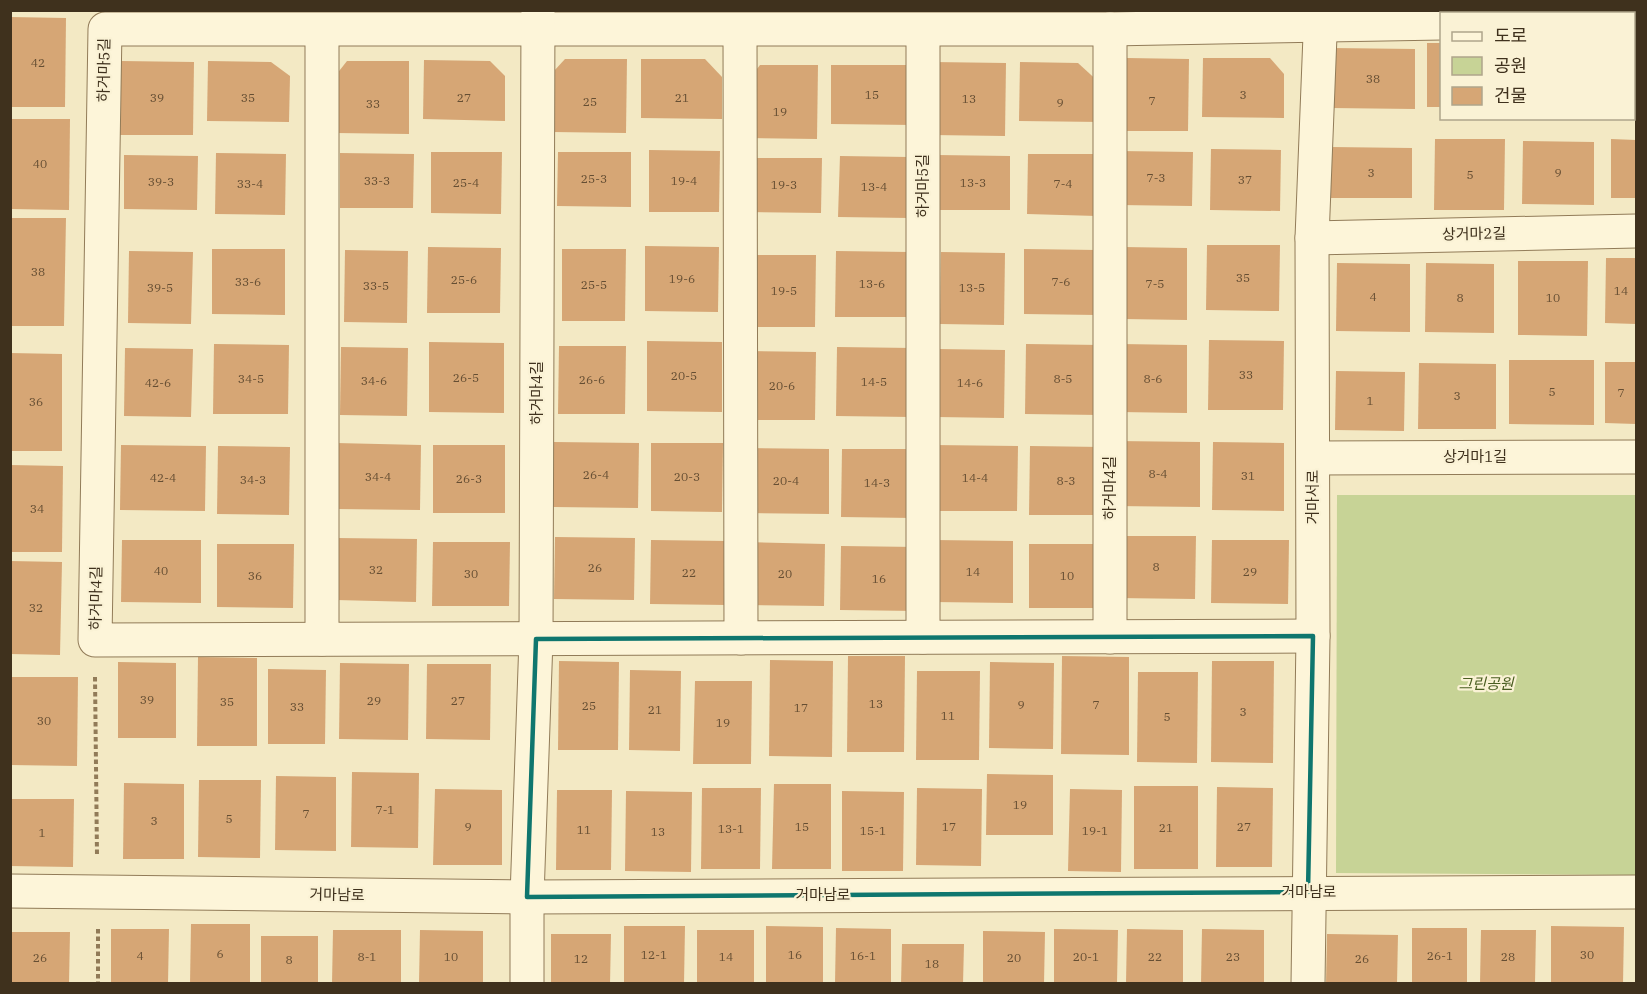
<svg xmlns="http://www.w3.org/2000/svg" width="1647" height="994" font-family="'IBM Plex Serif','Noto Sans KR',serif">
<rect width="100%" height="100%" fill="#f3e9c4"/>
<path fill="#c7d396" d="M1337 495H1636V875L1336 873Z"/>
<g fill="#d6a675">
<path d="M10 17 66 18 65 107H10Z"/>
<rect x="1427" y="43" width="15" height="64"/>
<rect x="1634" y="43" width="2" height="65"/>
<path d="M1331 48 1415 49V109L1331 108Z"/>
<path d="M1127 58 1189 59 1188 131H1115V71Z"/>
<path d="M1203 58H1270L1284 74V118L1202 117Z"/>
<path d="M565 59H627L626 133 553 132 554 71Z"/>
<path d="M641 59H705L722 77V119L641 118Z"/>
<path d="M424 60 490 61 505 76V121L423 119Z"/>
<path d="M121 61 194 62 193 135H120Z"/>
<path d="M208 61 271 62 290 76 289 122 207 121Z"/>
<path d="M347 61H409V134L336 133V75Z"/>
<path d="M933 62 1006 63 1005 136 932 135Z"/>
<path d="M1020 62 1078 63 1102 85 1101 122 1019 121Z"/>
<path d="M760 65H818L817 139 744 138V86Z"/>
<path d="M831 65H913V125L831 124Z"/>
<path d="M10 119H70L69 210 10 209Z"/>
<path d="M1435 139H1505L1504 210H1434Z"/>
<path d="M1611 139 1636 140V198H1611Z"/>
<path d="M1523 141 1594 142V205L1522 204Z"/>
<path d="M1331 147 1412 148V198H1331Z"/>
<path d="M1211 149 1281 150 1280 211 1210 210Z"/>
<path d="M649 150 720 151 719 212H649Z"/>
<path d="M1119 151 1193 152 1192 206 1119 205Z"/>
<path d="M431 152H502L501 214 431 213Z"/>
<path d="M558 152H631V207L557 206Z"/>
<path d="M216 153 286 154 285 215 215 214Z"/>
<path d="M340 153 414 154 413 208H340Z"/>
<path d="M1028 154H1098L1097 216 1027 214Z"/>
<path d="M124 155 198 156 197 210 124 209Z"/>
<path d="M937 155 1010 156V210H936Z"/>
<path d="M840 156 909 157V218L838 217Z"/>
<path d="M748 158H822L821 213 747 212Z"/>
<path d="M10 218H66L64 326H10Z"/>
<path d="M1207 245H1280L1279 311 1206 310Z"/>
<path d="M645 246 719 247 718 312 645 311Z"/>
<path d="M428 247 501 248 500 313H427Z"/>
<path d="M1123 247 1187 248V320L1123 319Z"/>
<path d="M212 249H285V315L212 314Z"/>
<path d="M562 249H626L625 321H562Z"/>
<path d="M1024 249 1097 250V315L1024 314Z"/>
<path d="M345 250 408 251 407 323 344 322Z"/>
<path d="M129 251 193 252 191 324 128 323Z"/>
<path d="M836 251 909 252 908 317H835Z"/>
<path d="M941 252 1005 253 1004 325 940 324Z"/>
<path d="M752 255H816L815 327H752Z"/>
<path d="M1606 258H1636V324L1605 323Z"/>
<path d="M1518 261H1588L1587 336 1518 335Z"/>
<path d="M1337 263 1410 264V332L1336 331Z"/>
<path d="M1426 263 1494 264V333L1425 332Z"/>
<path d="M1209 340 1284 341 1283 410H1208Z"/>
<path d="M647 341 722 342V412L647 411Z"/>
<path d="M429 342 504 343V413L429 412Z"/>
<path d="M214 344 289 345 288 414H213Z"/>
<path d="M1026 344 1101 345 1100 415 1025 414Z"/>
<path d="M1120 344 1187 345V413L1119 412Z"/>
<path d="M559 346H626L625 414H558Z"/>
<path d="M341 347 408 348 407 416 340 415Z"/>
<path d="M837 347 913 348 911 417 836 416Z"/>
<path d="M125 348 193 349 191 417 124 416Z"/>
<path d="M937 349 1005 350 1004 418 937 417Z"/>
<path d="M748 351 816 352 815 420H748Z"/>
<path d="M10 353 62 354V451H10Z"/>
<path d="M1509 360H1594V425L1509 424Z"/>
<path d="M1605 362H1636V424L1605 423Z"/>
<path d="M1419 363 1496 364V429H1418Z"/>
<path d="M1336 371 1405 372 1404 431 1335 430Z"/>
<path d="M1116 441 1200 442V507L1115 506Z"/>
<path d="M554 442 639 443 638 508 553 507Z"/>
<path d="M1213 442 1284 443V511L1212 510Z"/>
<path d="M336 443 421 445 420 510 336 509Z"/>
<path d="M651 443H723L722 512 651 511Z"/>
<path d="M121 445 206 446 205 511 120 510Z"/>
<rect x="433" y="445" width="72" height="68"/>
<path d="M933 445 1018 446 1017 511H932Z"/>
<path d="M218 446 290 447 289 515 217 514Z"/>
<path d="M1030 446 1102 447 1101 515H1029Z"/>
<path d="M744 448 829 449V514L744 513Z"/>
<path d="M842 449H913V518L841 517Z"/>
<path d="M10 465 63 466 62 552H10Z"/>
<path d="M1116 536H1196L1195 599 1116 598Z"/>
<path d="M555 537 635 538 634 600 554 599Z"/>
<path d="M337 538 417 539 416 602 336 600Z"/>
<path d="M122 540H201V603L121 602Z"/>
<path d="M651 540 727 541V605L650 604Z"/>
<path d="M934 540 1013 541V603L933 602Z"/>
<path d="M1212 540H1289L1288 604 1211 603Z"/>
<path d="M433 542H510L509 606H432Z"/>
<path d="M745 542 825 544 824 606 745 605Z"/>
<path d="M217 544H294L293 608 217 607Z"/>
<rect x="1029" y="544" width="77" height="64"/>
<path d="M841 546 917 547V611L840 610Z"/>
<path d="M10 561 62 562 60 655 10 654Z"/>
<path d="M848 656H905L904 752H847Z"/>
<path d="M1062 656 1129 657V755L1061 754Z"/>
<path d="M198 657 257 658V746H197Z"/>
<path d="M770 660 833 661 832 757 769 756Z"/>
<path d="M559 661 619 662 618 750H558Z"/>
<path d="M1212 661H1274L1273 763 1211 762Z"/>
<path d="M118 662 176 663V738H118Z"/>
<path d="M990 662 1054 663 1053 749 989 748Z"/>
<path d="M340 663 409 664 408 740 339 739Z"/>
<path d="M427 664H491L490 740 426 739Z"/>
<path d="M268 669 326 670 325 744H268Z"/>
<path d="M630 670 681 671 680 751 629 750Z"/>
<path d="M917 671H980L979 760H916Z"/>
<path d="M1138 672H1198L1197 763 1137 762Z"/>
<path d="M10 677H78L77 766 10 765Z"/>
<path d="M695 681H752L751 764H693Z"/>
<path d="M352 772 419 773 418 848 351 847Z"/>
<path d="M987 774 1053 775V835H986Z"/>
<path d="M276 776 336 777V851L275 850Z"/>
<path d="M199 780H261L260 858 198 857Z"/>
<path d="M124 783 184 784V859H123Z"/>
<path d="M774 784H831V869H772Z"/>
<rect x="1134" y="786" width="64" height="83"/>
<path d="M1217 787 1273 788 1272 867H1216Z"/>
<path d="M702 788H761L760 869H701Z"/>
<path d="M917 788 982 789 981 866 916 865Z"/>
<path d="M435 789 502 790V865H433Z"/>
<path d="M1070 789 1122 790 1121 872 1068 871Z"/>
<path d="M557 790H612L611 870H556Z"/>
<path d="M626 791 692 792 691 872 625 871Z"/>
<path d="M842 791 904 792 903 871H842Z"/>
<path d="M10 799H74L73 867 10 866Z"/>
<path d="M191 924H250V984H190Z"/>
<path d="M624 926H685L684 984H624Z"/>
<path d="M766 926 823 927V984H766Z"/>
<path d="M1551 926 1624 927 1623 984H1551Z"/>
<path d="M836 928 891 929V984H835Z"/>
<rect x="1412" y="928" width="55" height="56"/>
<path d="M111 929H169L168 984H111Z"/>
<path d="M1054 929 1118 930 1117 984H1054Z"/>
<path d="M1127 929 1183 930V984H1126Z"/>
<path d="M1202 929 1264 930V984H1201Z"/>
<path d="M333 930H401V984H332Z"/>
<path d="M420 930 483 931V984H419Z"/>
<rect x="697" y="930" width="57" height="54"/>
<path d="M1481 930H1536L1535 984H1480Z"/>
<path d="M983 931 1045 932 1044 984H983Z"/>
<path d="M10 932H70L69 984H10Z"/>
<path d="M551 934H611L610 984H551Z"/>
<path d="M1327 934 1398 935 1397 984H1326Z"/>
<rect x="261" y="936" width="57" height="48"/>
<path d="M902 944H964L963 984H901Z"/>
</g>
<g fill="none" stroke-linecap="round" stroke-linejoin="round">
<defs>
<g id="minor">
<path d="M1634 22H1636"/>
<path d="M1110 29V637"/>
<path d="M740 30 741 638"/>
<path d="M923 30V637"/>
<path d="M322 31V639"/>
<path d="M1312 238 1636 231"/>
<path d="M1313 458 1636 457"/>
<path d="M1313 636 95 640 105 29H1110L1442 23"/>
<path d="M10 891 527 897 1636 892"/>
<path d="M527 984V897L536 639 538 10"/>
<path d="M1308 984 1313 636 1312 238 1321 10"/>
</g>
</defs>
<use href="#minor" stroke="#917b58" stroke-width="35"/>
<g stroke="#917b58" stroke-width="4" stroke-dasharray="4.5 3" stroke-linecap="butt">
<path d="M95 677 97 855"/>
<path d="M98 929V984"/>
</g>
<use href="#minor" stroke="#fdf5d9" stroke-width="33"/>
</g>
<path fill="none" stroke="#0f766e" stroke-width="4.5" stroke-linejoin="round" d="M1313 636 1308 892 527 897 536 639Z"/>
<g text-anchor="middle" stroke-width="4.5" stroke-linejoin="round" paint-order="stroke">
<g font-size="12" fill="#654e33">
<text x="38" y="67">42</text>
<text x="1373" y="83">38</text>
<text x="872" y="99">15</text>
<text x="1243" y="99">3</text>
<text x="157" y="102">39</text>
<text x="248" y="102">35</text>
<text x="464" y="102">27</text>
<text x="682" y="102">21</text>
<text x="969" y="103">13</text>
<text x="1152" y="105">7</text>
<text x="590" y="106">25</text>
<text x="1060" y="107">9</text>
<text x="373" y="108">33</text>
<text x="780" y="116">19</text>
<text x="40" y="168">40</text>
<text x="1371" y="177">3</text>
<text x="1558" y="177">9</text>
<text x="1470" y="179">5</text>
<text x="1156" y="182">7-3</text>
<text x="594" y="183">25-3</text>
<text x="1245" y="184">37</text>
<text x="377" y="185">33-3</text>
<text x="684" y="185">19-4</text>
<text x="161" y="186">39-3</text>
<text x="466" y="187">25-4</text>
<text x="973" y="187">13-3</text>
<text x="250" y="188">33-4</text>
<text x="1063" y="188">7-4</text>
<text x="784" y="189">19-3</text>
<text x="874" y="191">13-4</text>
<text x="38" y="276">38</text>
<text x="1243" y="282">35</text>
<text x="682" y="283">19-6</text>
<text x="464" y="284">25-6</text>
<text x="248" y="286">33-6</text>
<text x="1061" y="286">7-6</text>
<text x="872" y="288">13-6</text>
<text x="1155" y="288">7-5</text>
<text x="594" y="289">25-5</text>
<text x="376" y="290">33-5</text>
<text x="160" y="292">39-5</text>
<text x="972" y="292">13-5</text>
<text x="784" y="295">19-5</text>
<text x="1621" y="295">14</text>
<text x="1373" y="301">4</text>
<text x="1460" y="302">8</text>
<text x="1553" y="302">10</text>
<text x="1246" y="379">33</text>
<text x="684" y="380">20-5</text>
<text x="466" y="382">26-5</text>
<text x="251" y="383">34-5</text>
<text x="1063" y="383">8-5</text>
<text x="1153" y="383">8-6</text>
<text x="592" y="384">26-6</text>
<text x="374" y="385">34-6</text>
<text x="874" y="386">14-5</text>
<text x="158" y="387">42-6</text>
<text x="970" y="387">14-6</text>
<text x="782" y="390">20-6</text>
<text x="1552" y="396">5</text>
<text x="1621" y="397">7</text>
<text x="1457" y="400">3</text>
<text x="1370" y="405">1</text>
<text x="36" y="406">36</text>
<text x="1158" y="478">8-4</text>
<text x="596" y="479">26-4</text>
<text x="1248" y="480">31</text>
<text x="378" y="481">34-4</text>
<text x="687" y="481">20-3</text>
<text x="163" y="482">42-4</text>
<text x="975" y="482">14-4</text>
<text x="469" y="483">26-3</text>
<text x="253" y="484">34-3</text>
<text x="786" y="485">20-4</text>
<text x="1066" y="485">8-3</text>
<text x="877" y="487">14-3</text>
<text x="37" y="513">34</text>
<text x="1156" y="571">8</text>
<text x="595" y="572">26</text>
<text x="376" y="574">32</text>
<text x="161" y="575">40</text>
<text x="973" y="576">14</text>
<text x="1250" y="576">29</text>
<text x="689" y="577">22</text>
<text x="471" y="578">30</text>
<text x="785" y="578">20</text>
<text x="255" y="580">36</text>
<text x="1067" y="580">10</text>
<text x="879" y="583">16</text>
<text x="36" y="612">32</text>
<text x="147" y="704">39</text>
<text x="374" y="705">29</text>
<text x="458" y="705">27</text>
<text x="227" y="706">35</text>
<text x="876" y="708">13</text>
<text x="1021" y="709">9</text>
<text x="1096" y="709">7</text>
<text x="589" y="710">25</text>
<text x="297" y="711">33</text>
<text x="801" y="712">17</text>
<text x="655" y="714">21</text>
<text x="1243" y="716">3</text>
<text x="948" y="720">11</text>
<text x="1167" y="721">5</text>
<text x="44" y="725">30</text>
<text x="723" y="727">19</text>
<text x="1020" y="809">19</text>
<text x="385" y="814">7-1</text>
<text x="306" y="818">7</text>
<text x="229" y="823">5</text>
<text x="154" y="825">3</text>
<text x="468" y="831">9</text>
<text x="802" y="831">15</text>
<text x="949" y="831">17</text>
<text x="1244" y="831">27</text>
<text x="1166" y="832">21</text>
<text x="731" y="833">13-1</text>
<text x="584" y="834">11</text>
<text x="873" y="835">15-1</text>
<text x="1095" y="835">19-1</text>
<text x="658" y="836">13</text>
<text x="42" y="837">1</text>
<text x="220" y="958">6</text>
<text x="654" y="959">12-1</text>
<text x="795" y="959">16</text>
<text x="1587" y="959">30</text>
<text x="140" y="960">4</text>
<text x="863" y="960">16-1</text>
<text x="1440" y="960">26-1</text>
<text x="367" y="961">8-1</text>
<text x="451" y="961">10</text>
<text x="726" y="961">14</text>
<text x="1086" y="961">20-1</text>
<text x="1155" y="961">22</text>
<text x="1233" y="961">23</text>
<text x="1508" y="961">28</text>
<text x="40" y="962">26</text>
<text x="1014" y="962">20</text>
<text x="581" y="963">12</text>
<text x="1362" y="963">26</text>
<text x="289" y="964">8</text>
<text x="932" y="968">18</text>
</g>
<g font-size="15" fill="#3f311d" stroke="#faf2d5">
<text transform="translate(104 70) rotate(-89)" y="5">하거마5길</text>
<text transform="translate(923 186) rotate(-90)" y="5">하거마5길</text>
<text transform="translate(1474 234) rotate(-1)" y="5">상거마2길</text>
<text transform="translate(537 393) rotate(-90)" y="5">하거마4길</text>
<text x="1475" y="462">상거마1길</text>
<text transform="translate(1110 488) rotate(-90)" y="5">하거마4길</text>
<text transform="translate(1313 497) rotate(-90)" y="5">거마서로</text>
<text transform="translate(96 598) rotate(-89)" y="5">하거마4길</text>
<text x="1309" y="897">거마남로</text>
<text transform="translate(337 895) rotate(1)" y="5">거마남로</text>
<text x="823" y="900">거마남로</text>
</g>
<g font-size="15" font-style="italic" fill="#4a5e21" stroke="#faf2d5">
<text x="1486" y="689">그린공원</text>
</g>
</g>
<rect width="1647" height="994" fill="none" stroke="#3f311d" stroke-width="24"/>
<rect x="1440" y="12" width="195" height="108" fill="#faf2d5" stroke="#afa58b" stroke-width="1.5"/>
<rect x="1452" y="32" width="30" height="9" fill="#fdf5d9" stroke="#afa58b" stroke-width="1.5"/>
<text x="1494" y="42" font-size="18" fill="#3f311d">도로</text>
<rect x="1452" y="57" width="30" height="18" fill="#c7d396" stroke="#afa58b" stroke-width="1.5"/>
<text x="1494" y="72" font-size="18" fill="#3f311d">공원</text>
<rect x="1452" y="87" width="30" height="18" fill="#d6a675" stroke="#afa58b" stroke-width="1.5"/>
<text x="1494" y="102" font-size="18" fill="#3f311d">건물</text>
</svg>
